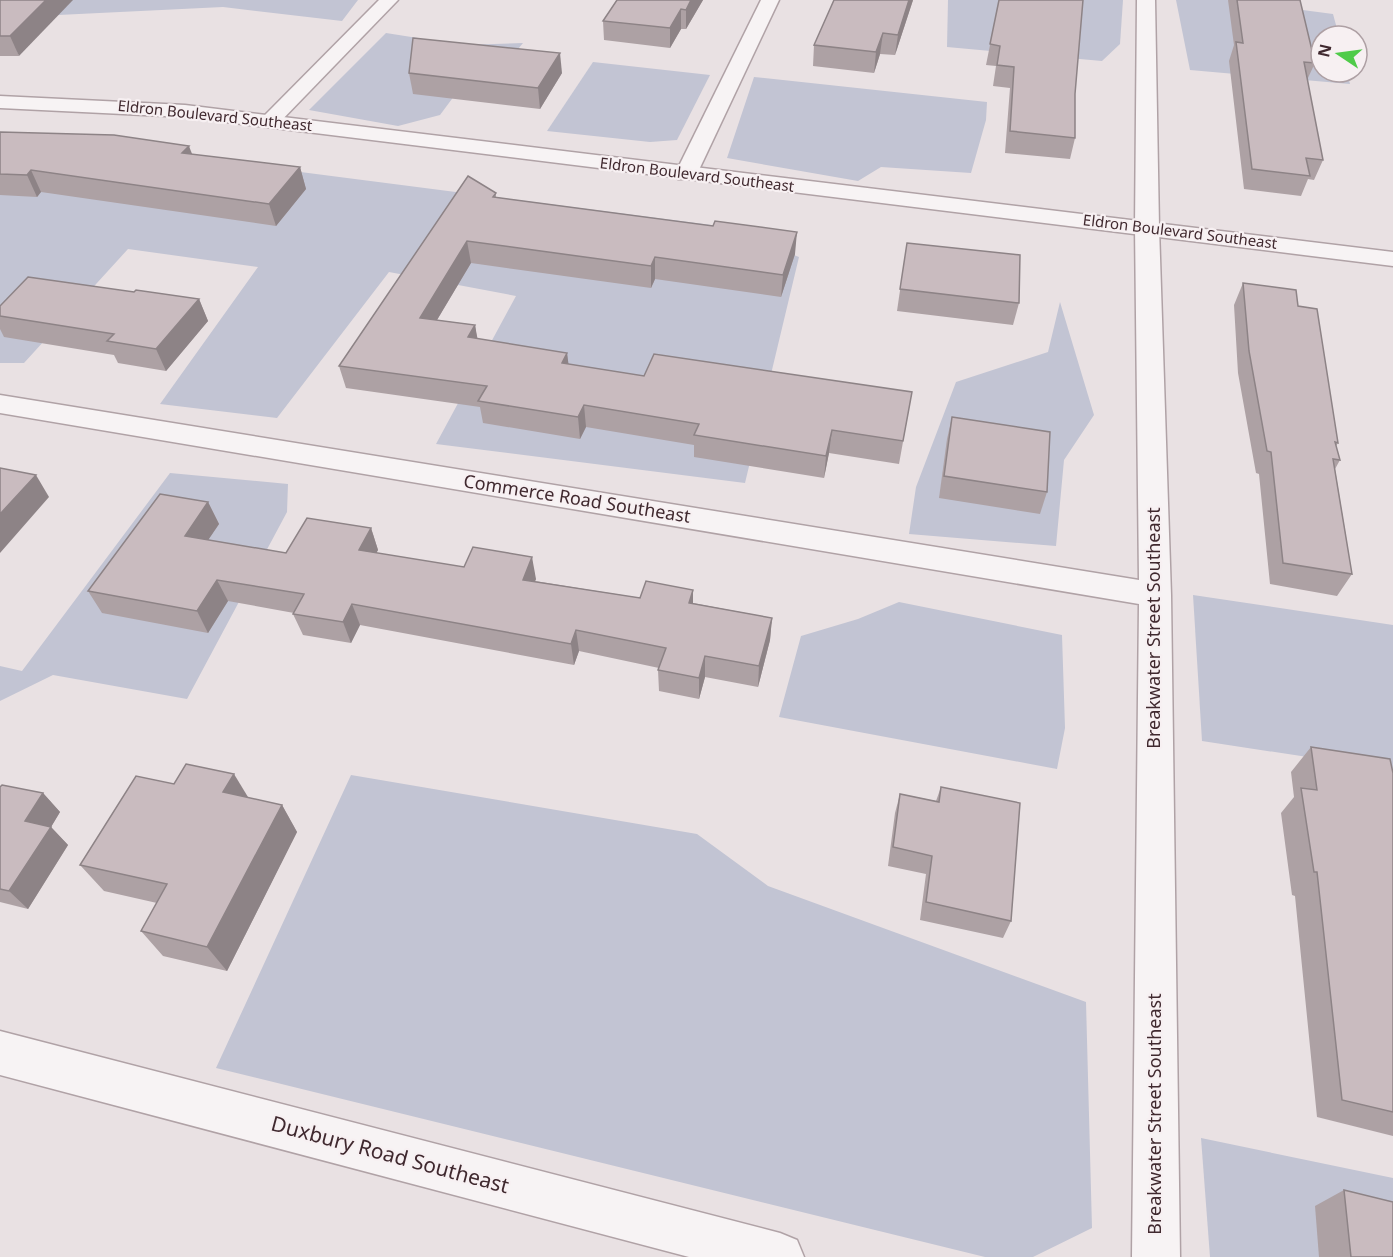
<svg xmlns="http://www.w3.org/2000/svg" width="1393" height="1257" font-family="'Noto Sans',sans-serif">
<rect width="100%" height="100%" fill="#e9e1e3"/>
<g fill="#c2c4d3">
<path d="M5 0H358L342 21 223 7 17 17Z"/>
<path d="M948 0H1123L1120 44 1102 61 947 47Z"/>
<path d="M1176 0H1227L1333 14 1339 36H1321V72H1347L1350 84 1190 70Z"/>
<path d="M386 33 462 45 523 43 505 65 475 68 440 115 398 126 309 110Z"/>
<path d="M593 62 710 75 677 140 650 142 547 131Z"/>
<path d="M754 77 987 102 986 120 971 173 881 167 858 181 727 158Z"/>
<path d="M7 134 719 226 799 257 745 483 436 444 516 296 389 272 277 418 160 404 258 267 128 249 24 363H0V142Z"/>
<path d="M1060 302 1094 415 1064 460 1056 546 909 534 916 487 956 382 1048 352Z"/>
<path d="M170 473 288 484 287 512 187 699 53 675 0 701V666L22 671Z"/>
<path d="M1193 595 1393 625V770L1202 741Z"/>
<path d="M899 602 1062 635 1065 728 1057 769 779 717 801 636 858 619Z"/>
<path d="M351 775 697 834 768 886 1086 1002 1092 1228 1033 1257H985L216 1068Z"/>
<path d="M1201 1138 1393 1178V1257H1210Z"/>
</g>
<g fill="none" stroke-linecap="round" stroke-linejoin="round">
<defs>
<g id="minor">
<path d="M379 0H398L277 125H263L260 121 263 117Z"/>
<path d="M761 0H779L697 174 694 179H678L675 174Z"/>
<path d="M1137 0H1155L1159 227 1171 595 1180 1257H1132L1139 604 0 413V395L1139 580 1135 227Z"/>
<path d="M0 1031 780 1233 797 1240 804 1257H689L0 1075Z"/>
</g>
<path id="tertiary" d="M0 96 185 105 1393 252V266L185 117 0 108Z"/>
</defs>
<use href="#minor" stroke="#b0a2a6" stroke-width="3"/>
<use href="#tertiary" stroke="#b0a2a6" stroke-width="3"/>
<use href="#minor" fill="#f7f3f4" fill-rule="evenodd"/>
<use href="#tertiary" fill="#f7f3f4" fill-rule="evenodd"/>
</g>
<g fill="#ada1a4">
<path d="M0 0 19 56H0Z"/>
<path d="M617 0H703L686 29H681L670 48 604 40 603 21Z"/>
<path d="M913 0 895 55 880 54 874 73 813 66 814 45Z"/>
<path d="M999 0 1075 94V138L1070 159 1005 153 1010 88 993 86 996 66 986 65Z"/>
<path d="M1228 0H1300L1315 63 1307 80 1323 160 1314 180 1308 179 1301 196 1244 189 1229 61 1234 45Z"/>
<path d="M409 73H562L540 109 413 94Z"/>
<path d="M0 132 300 167 306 189 276 226 41 192 37 197 0 195Z"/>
<path d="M496 193V197L795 254 781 297 655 279 651 288 471 263 437 320 475 325 477 339 567 353 568 364 644 376 912 392 899 464 829 453 824 478 694 457V445L586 427 580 439 483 423 480 407 346 388 339 366Z"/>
<path d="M907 243 1019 303 1013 325 897 311Z"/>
<path d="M1243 283 1298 306 1338 443 1336 446 1340 460 1335 469 1352 574 1337 596 1270 584 1259 474 1256 473 1238 373 1234 305Z"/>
<path d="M134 292 199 299 208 321 166 371 118 363 114 355 4 337 0 329V306Z"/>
<path d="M952 417 1047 492 1040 514 939 498 947 439Z"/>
<path d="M208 502 219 524 208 540 286 553 371 528 378 550 376 553 536 579 535 581 640 598 693 603 772 618 770 640 758 687 705 677 699 699 659 691 658 670 659 668 579 651 574 665 360 625 351 643 303 635 293 614 294 613 228 601 208 633 102 613 88 591Z"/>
<path d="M1311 747 1393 773V1136L1317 1117 1295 896 1292 895 1281 813 1294 797 1291 772Z"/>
<path d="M174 784 282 805 297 832 227 971 163 956 141 931 157 903 104 891 80 865Z"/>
<path d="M0 787 43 793 60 812 51 827 68 845 28 909 0 902Z"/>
<path d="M941 787 1011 921 1003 938 920 920 926 874 888 866 895 813 900 794 936 801Z"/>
<path d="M1344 1190 1393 1257H1319L1315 1206Z"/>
</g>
<g fill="#8d8386">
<path d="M46 0H73L19 56 10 36Z"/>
<path d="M691 0H703L686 29V10Z"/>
<path d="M909 0H913L895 55 898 35Z"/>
<path d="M681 9V29L670 48V28Z"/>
<path d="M883 33 880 54 874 73 876 52Z"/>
<path d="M560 53 562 73 540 109 538 88Z"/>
<path d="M189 146 197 167 182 153Z"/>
<path d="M300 167 306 189 276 226 269 204Z"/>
<path d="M31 170 41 192 37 197 27 175Z"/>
<path d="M797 232 795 254 781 297 783 275Z"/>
<path d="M467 241 471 263 425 340 420 318Z"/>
<path d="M655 257V279L651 288V266Z"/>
<path d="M199 299 208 321 166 371 156 349Z"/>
<path d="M475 325 479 347 468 337Z"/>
<path d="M567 353 570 375 562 363Z"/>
<path d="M584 405 586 427 580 439 578 417Z"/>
<path d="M832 430 829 453 824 478 826 456Z"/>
<path d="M36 475 49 497 0 553V514Z"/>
<path d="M208 502 219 524 196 558 185 536Z"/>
<path d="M371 528 378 550 366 572 359 550Z"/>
<path d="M532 557 536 579 527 601 523 580Z"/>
<path d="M217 580 228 601 208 633 197 611Z"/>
<path d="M693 590V611L689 603Z"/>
<path d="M352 604 360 625 351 643 343 622Z"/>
<path d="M772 618 770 640 758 687 759 666Z"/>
<path d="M576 630 579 651 574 665 571 644Z"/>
<path d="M705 656V677L699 699V678Z"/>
<path d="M234 774 251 802 223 792Z"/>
<path d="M43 793 60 812 51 827 68 845 28 909 9 891 25 821Z"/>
<path d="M282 805 297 832 227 971 207 947Z"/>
</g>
<g fill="#c9bbbf" stroke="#8d8386" stroke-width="1.5">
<path d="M0 0H46L10 36H0Z"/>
<path d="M617 0H691L686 10 681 9 670 28 603 21Z"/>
<path d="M834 0H909L898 35 883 33 876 52 814 45Z"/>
<path d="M999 0H1083L1075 94V138L1010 131 1014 67 997 65 1000 46 990 44Z"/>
<path d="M1237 0H1300L1315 63 1304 62 1323 160 1306 158 1310 176 1252 169 1236 42 1243 43Z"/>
<path d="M413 38 560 53 538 88 409 73Z"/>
<path d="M0 132 114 135 189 146 182 153 300 167 269 204 31 170 27 175 0 174Z"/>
<path d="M468 176 496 193 493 197 713 226 715 221 797 232 783 275 655 257 651 266 467 241 420 318 475 325 468 337 567 353 562 363 644 376 654 354 912 392 903 441 832 430 826 456 694 435 699 424 584 405 578 417 478 401 487 386 339 366Z"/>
<path d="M907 243 1020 255 1019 303 900 289Z"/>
<path d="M28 277 134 292 136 290 199 299 156 349 107 341 114 334 0 316V306Z"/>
<path d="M1243 283 1296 290 1298 306 1317 309 1338 443 1335 442 1340 460 1333 459 1352 574 1283 563 1271 452 1267 451 1249 351Z"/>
<path d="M952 417 1050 432 1047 492 944 476Z"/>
<path d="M0 468 36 475 0 514Z"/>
<path d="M160 494 208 502 185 536 286 553 307 518 371 528 359 550 464 567 473 547 532 557 523 580 640 598 646 581 693 590 689 603 772 618 759 666 705 656 699 678 658 670 666 648 576 630 571 644 352 604 343 622 293 614 304 594 217 580 197 611 88 591Z"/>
<path d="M1311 747 1390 759 1393 773V1112L1342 1100 1317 872H1314L1301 788 1317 790Z"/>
<path d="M186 764 234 774 223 792 282 805 207 947 141 931 167 884 80 865 136 776 174 784Z"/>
<path d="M2 785 43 793 25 821 51 827 9 891 0 889V787Z"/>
<path d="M941 787 1020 803 1011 921 926 902 932 856 893 847 900 794 939 802Z"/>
<path d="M1344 1190 1393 1202V1257H1351Z"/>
</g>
<g text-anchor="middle" stroke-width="4.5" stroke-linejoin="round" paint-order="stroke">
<g font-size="15" fill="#40292f" stroke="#f7f0f2">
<text transform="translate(215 116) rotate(6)" y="5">Eldron Boulevard Southeast</text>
<text transform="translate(697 175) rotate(7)" y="5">Eldron Boulevard Southeast</text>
<text transform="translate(1180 232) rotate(7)" y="5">Eldron Boulevard Southeast</text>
</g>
<g font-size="18" fill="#40292f" stroke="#f7f0f2">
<text transform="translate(577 499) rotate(9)" y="6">Commerce Road Southeast</text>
<text transform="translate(1154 628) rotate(-90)" y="6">Breakwater Street Southeast</text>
<text transform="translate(1155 1114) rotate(-90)" y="6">Breakwater Street Southeast</text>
</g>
<g font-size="21" fill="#40292f" stroke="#f7f0f2">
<text transform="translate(390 1155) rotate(15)" y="7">Duxbury Road Southeast</text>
</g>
</g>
<g transform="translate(1339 54) rotate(283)"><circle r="28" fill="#f7f0f2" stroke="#aea0a4" stroke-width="1.5"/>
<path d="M0-4.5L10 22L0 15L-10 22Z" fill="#4fcb49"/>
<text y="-9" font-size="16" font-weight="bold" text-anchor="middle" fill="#40292f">N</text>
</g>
</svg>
